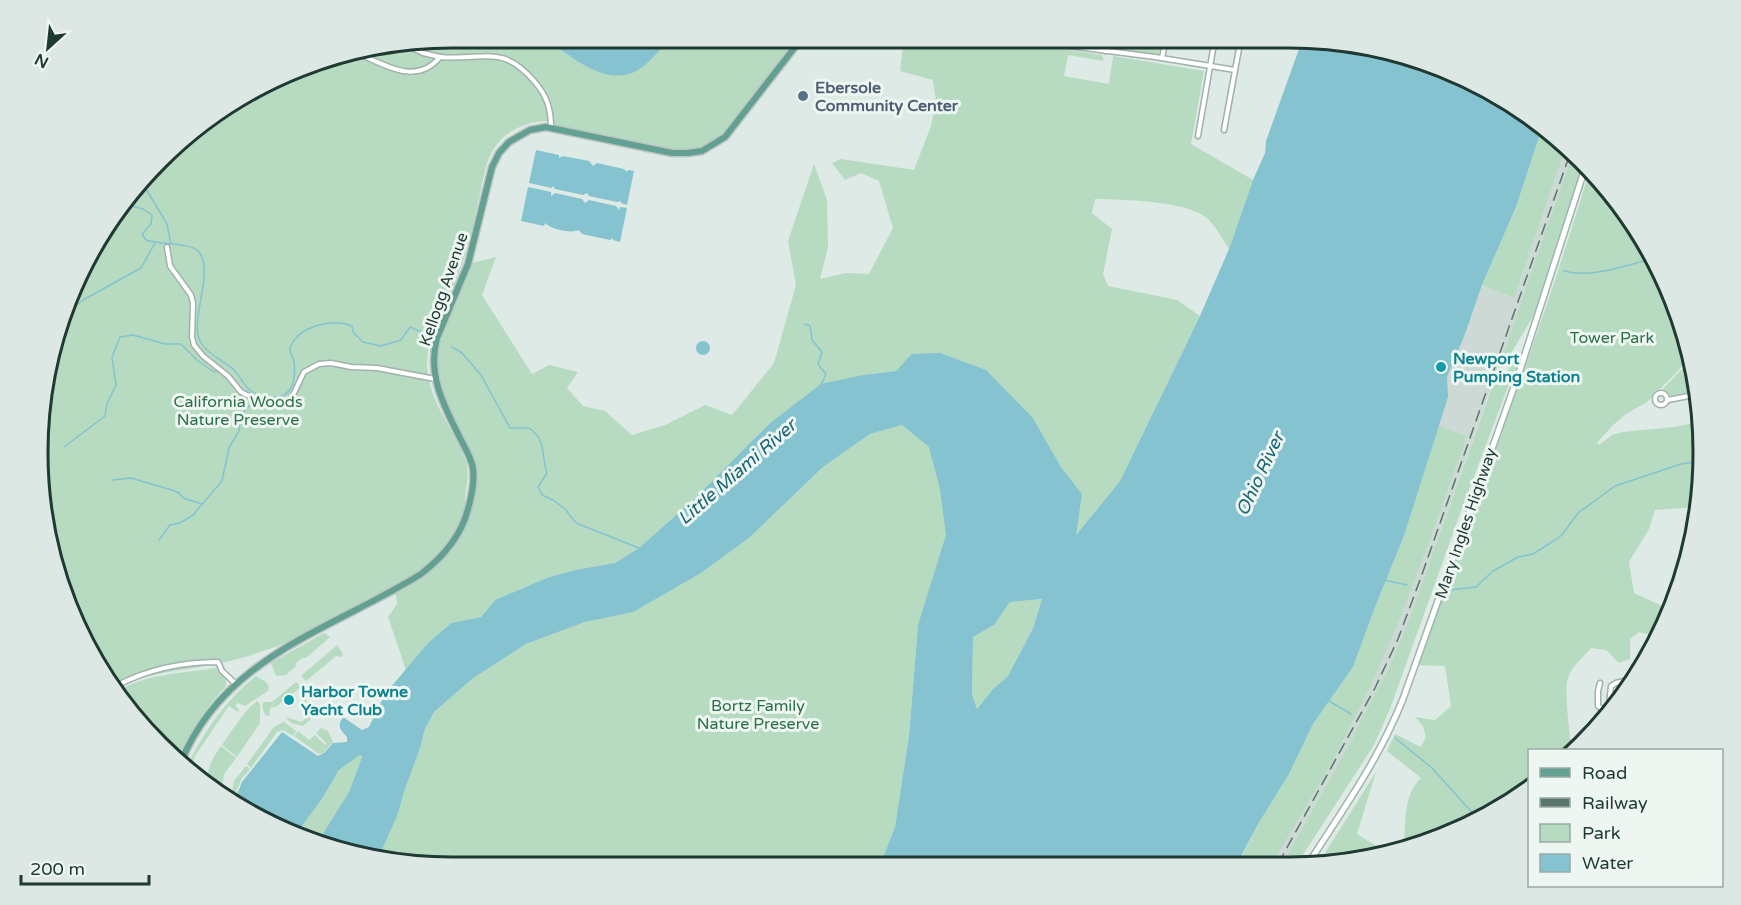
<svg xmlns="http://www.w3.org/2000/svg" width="1741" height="905" font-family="'Varela Round',sans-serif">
<rect width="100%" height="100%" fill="#deeae5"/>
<path fill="#ccd9d4" d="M1566 147 1573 153 1552 216 1406 628 1372 703 1282 864H1271L1351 725 1382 658 1415 579 1467 436 1438 426 1448 397 1427 373 1465 334 1482 285 1514 298Z"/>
<g fill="#b6dbc1">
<path d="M453 38H802L720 141 688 153 551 128V121C532 120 510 128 498 143 486 157 484 176 480 194 474 220 469 248 459 273 448 303 428 330 427 363 427 400 453 427 465 459 473 479 460 496 467 513L473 469 440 396 434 350 468 264 496 257 482 295 532 374 549 365 578 372 567 388 583 406 605 411 632 435 665 425 705 405 732 415 774 363 796 285 788 241 814 164 827 200 828 247 820 279 846 273 869 274 893 228 879 181 861 173 845 180 832 163 841 159 914 170 931 126 936 102 933 80 900 71 903 47 911 38H992L1102 55 1104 61 1068 55 1064 76 1109 84 1113 56 1204 71 1191 144 1253 180 1229 249C1223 240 1217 229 1210 221 1191 200 1123 200 1095 199L1092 213 1112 229 1103 274 1108 286 1177 300 1200 316 1120 481 1075 536 1082 494 1061 467 1033 418 896 371 863 375 769 424 692 501 639 548 615 563 580 569 549 577 495 600 481 617 451 623 428 643 406 670 388 617 397 604 396 594C343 621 291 644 234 660 193 671 156 669 117 687L80 636 52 543 53 507 40 464 38 426 52 345 107 222 200 123 319 60Z"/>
<path d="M1053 38H1105L1103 46 1098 48 1060 43 1054 41Z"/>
<path d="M1109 38H1163L1161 50 1158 54 1110 50 1108 48Z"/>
<path d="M1543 125 1566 147 1514 298 1482 285 1516 207Z"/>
<path d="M1573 153 1583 162 1534 315 1502 368 1498 369Z"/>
<path d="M1590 169 1601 179 1648 245 1682 319 1690 355 1678 371 1647 402 1626 414 1612 426 1597 443 1599 445 1612 435 1623 432 1674 427 1701 422 1703 480 1698 507 1655 510 1649 529 1629 562 1634 593 1660 605 1668 616 1660 637 1639 632 1630 639V659L1619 663 1606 650 1591 648C1583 657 1572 666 1568 678 1564 689 1569 725 1570 739L1582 742 1573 750H1530L1529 788 1519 797 1447 836 1393 851 1404 844C1406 821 1403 795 1421 778L1387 751 1395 734 1421 747 1426 737 1423 726 1415 717 1435 720 1451 706 1445 666 1419 665C1476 500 1540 337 1590 169Z"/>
<path d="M1524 350 1509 384 1461 511 1390 709 1374 745 1297 864H1282L1351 741 1387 671 1406 628 1495 379 1507 371Z"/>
<path d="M1691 358 1698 391 1674 398 1662 390 1682 369H1684Z"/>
<path d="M902 425 982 478 918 625 909 736 895 827 880 865 426 867 378 859 398 814 404 792 420 748 425 729 434 712 472 679 526 644 585 622 633 611 701 573 749 538 823 467 870 434Z"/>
<path d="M1438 426 1467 436C1432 533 1399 633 1351 725 1327 773 1299 819 1271 864H1238L1258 824 1289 774 1313 724 1353 667 1377 602 1404 536Z"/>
<path d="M1042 599 1033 628 1008 676 993 689 977 709 972 694 973 637 994 625 1010 602Z"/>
<path d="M324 633 330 637 306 658H302L295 664 296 666 286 675 276 676 271 663Z"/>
<path d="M337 645 343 654 342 657 336 656 306 681 301 676Z"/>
<path d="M216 668 226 680V686C206 707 192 729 179 755L151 735 119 690C147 674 184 673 216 668Z"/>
<path d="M256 676 266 682 269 687 268 691 245 706 238 703 235 706 239 709 238 712 229 706 195 756 192 763 195 764 198 774 187 766C205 730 225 701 256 676Z"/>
<path d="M296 682 301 687 277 706 270 708 269 716 265 715 262 706 264 702H272Z"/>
<path d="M305 699 312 709 310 720 303 726 291 723 285 717 302 722 307 717 308 709 305 708 304 700Z"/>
<path d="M257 701 260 704V723L237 757 222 745C233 730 243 712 257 701Z"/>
<path d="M284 722 296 731 293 736 283 730 277 732 251 768 247 764 274 727Z"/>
<path d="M321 728 328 731 333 742 323 753 319 754 294 736 298 731 309 740 315 735 325 745 326 743 316 733Z"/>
<path d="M221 746 236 758 224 774 222 791 208 781C207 766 213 758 221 746Z"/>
<path d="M359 755 362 757 349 792 317 843 295 835 322 799 339 770Z"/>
<path d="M246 766 250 769 242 778 235 794 238 803 231 798 234 781Z"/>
<path d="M1376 772 1357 834 1386 852 1343 864H1318Z"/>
</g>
<g fill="#85c3d0" fill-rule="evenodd">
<path d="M546 38H671C662 47 654 57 645 65 613 92 578 61 551 43Z"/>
<path d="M1303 38H1315L1396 52 1472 80 1543 125 1516 207 1482 285 1465 334 1447 377 1448 397 1404 536 1377 602 1353 667 1313 724 1289 774 1258 824 1237 864 880 865 895 827 909 736 918 625 946 535 940 489 929 447 902 425 870 434 823 467 749 538 701 573 633 612 585 622 526 644 472 679 434 712 425 729 420 748 404 792 398 814 378 859 345 853 317 843 349 792 362 757 360 755 339 770 322 799 295 835C274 827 244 817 237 794L242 782 282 732 318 756 324 753 333 743 347 742V737C340 730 337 726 343 717L362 730 369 727 385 694 428 643 451 623 481 617 495 600 549 577 580 569 615 563 639 548 692 501 769 424 821 384 863 375 896 371 912 354 940 353 986 370 1033 418 1061 467 1082 494 1076 535 1120 481 1200 316 1229 249 1253 180 1265 153 1266 141ZM1042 599 1033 628 1008 676 993 689 977 709 972 694 973 637 994 625 1010 602Z"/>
<path d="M536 150 559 155V158L563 156 589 161 593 166 597 163 624 169 627 172 628 170 634 171 627 205 621 203V201L617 202 589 196 587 193 583 195 555 189 553 186 552 188 529 183Z"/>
<path d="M528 187 551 192V196L555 193 582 199 585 203 589 200 616 206 619 210 620 207 627 208 620 242 613 240V238L610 240 582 234 579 230C571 234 551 229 545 223L544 226 521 221Z"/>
<circle cx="703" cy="348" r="7"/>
</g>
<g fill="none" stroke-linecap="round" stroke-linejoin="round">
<g stroke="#85c3d0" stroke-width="1.5">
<path d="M143 184 167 224 171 244"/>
<path d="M125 204 143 209 152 215 151 224 142 234 146 240C159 245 192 242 199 252 215 274 188 321 201 343 207 354 224 361 233 369 240 375 243 385 250 390 256 395 265 397 272 397 293 399 296 378 294 361 293 356 290 354 290 348 298 326 332 318 352 326L353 332 363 342 381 346 401 340 410 327 430 336"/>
<path d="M1564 271C1593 279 1626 264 1654 259"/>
<path d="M63 321 73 308 83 300 141 268 155 243"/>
<path d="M805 324 810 326 812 340 822 352 818 364 826 374 821 385"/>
<path d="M452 347 462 353 481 375 510 428H529C547 440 541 456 547 473L538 487 542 495 553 500 565 509 576 523 639 548"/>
<path d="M64 447 105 416 107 404 116 385 112 357 120 337 133 335 165 344H181L197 360 214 372 218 371"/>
<path d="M113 480 131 478 172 490 179 493 183 498 202 504"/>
<path d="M159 540 170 525 180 523 193 515 222 481 229 448 239 431 241 417 246 408 250 406 264 408 266 404"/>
<path d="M1384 580 1407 585"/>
<path d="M1449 590 1476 587 1493 571 1518 557 1533 554 1555 540 1562 535 1578 513 1615 486 1681 464 1702 461"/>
<path d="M1329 701 1351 714"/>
<path d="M1395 738 1432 768 1478 819"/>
</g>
<defs>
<g id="street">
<path d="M1007 38 1155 57 1235 70"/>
<path d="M406 45 423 53 440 57"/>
<path d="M1105 51 1107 38"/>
<path d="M357 53C385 65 416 86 440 57 483 61 501 43 534 81 547 96 551 108 551 128"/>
<path d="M1162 58 1166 38"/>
<path d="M1224 130 1241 38"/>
<path d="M1198 136 1215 38"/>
<path d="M167 247 170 266 191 295 193 303 192 337 194 345 203 356 228 376 241 392 262 402H283L292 397 304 372 319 364 331 363 351 367 377 368 435 379"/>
<circle cx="1661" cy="399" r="6"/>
<path d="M1668 400 1699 394"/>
<path d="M1677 589H1678"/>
<path d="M1600 683 1598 691V706L1603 710 1609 705 1611 686 1616 683 1632 679"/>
<path d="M116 686C148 669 182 662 218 662L222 671 236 684"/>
</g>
<path id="secondary" d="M1308 864C1344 808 1378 761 1403 699L1519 373 1586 165"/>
<g id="primary">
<path d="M152 737 168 746 180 761"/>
<path d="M181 762C224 656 333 629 421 574 443 557 461 537 468 509 472 495 475 482 473 468 471 457 465 448 460 438 444 406 427 375 437 338L468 264 492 167 499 153 509 142 530 130 546 127 672 153H688L702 151 725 137 802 38"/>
</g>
</defs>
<use href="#street" stroke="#a1b1ac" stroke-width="7"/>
<use href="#secondary" stroke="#9db5ad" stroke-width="8"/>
<use href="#primary" stroke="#bcc4c2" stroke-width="9"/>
<use href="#street" stroke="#fff" stroke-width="4"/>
<use href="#secondary" stroke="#fff" stroke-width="5"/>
<use href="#primary" stroke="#62a091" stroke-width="6"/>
<path stroke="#59756e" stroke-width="1.5" stroke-dasharray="12 6" stroke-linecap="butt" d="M1278 864 1375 688 1398 639 1420 580 1571 151"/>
</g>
<circle fill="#5c6f8a" stroke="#eef6f2" stroke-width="2" cx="803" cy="96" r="6"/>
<g fill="#0f9aa8" stroke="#eef6f2" stroke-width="2">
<circle cx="1441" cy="367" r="6"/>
<circle cx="289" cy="700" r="6"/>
</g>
<g text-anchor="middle" stroke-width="6" stroke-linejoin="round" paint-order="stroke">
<g font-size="16" font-weight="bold" fill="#4e5e75" stroke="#eef6f2" text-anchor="start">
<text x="815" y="93">Ebersole<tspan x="815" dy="18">Community Center</tspan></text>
</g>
<g font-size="16" fill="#1f3933" stroke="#eef6f2">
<text transform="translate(443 289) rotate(-71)" y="6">Kellogg Avenue</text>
<text transform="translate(1465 523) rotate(-71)" y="6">Mary Ingles Highway</text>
</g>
<g font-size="16" fill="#2a7046" stroke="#eef6f2">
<text x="1612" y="343">Tower Park</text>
<text x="238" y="407">California Woods<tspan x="238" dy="18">Nature Preserve</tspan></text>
<text x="758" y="711">Bortz Family<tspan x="758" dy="18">Nature Preserve</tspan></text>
</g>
<g font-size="16" font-weight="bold" fill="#0d838f" stroke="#eef6f2" text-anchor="start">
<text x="1453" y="364">Newport<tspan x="1453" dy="18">Pumping Station</tspan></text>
<text x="301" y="697">Harbor Towne<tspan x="301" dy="18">Yacht Club</tspan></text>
</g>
<g font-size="18" font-style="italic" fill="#1a6474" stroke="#eef6f2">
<text transform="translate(737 472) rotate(-41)" y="6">Little Miami River</text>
<text transform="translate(1260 474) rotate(-65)" y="6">Ohio River</text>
</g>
</g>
<path d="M0 0H1741V905H0ZM452 48H1289A404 404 0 0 1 1693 452V453A404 404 0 0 1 1289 857H452A404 404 0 0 1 48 453V452A404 404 0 0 1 452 48Z" fill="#dde7e3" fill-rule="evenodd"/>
<path fill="none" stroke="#1f3933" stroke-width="3" d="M452 48H1289A404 404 0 0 1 1693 452V453A404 404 0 0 1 1289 857H452A404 404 0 0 1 48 453V452A404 404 0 0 1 452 48Z"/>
<rect x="1528" y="749" width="195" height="138" fill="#eef6f2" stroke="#9baaa6" stroke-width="1.5"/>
<rect x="1540" y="768" width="30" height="9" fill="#62a091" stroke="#9baaa6" stroke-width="1.5"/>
<text x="1582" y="779" font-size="18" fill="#1f3933">Road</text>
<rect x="1540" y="798" width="30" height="9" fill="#59756e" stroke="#9baaa6" stroke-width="1.5"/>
<text x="1582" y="809" font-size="18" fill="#1f3933">Railway</text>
<rect x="1540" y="824" width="30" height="18" fill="#b6dbc1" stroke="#9baaa6" stroke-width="1.5"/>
<text x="1582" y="839" font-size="18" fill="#1f3933">Park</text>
<rect x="1540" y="854" width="30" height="18" fill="#85c3d0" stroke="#9baaa6" stroke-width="1.5"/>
<text x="1582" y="869" font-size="18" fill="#1f3933">Water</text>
<g transform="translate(48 48) rotate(207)" stroke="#eef6f2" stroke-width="4.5" paint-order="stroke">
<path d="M0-4.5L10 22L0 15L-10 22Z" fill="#1f3933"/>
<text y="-9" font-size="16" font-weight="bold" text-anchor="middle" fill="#1f3933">N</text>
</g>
<path d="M21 875v9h128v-9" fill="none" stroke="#1f3933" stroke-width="3"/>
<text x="30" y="875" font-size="18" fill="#1f3933" stroke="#eef6f2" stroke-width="4.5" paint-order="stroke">200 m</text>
</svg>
